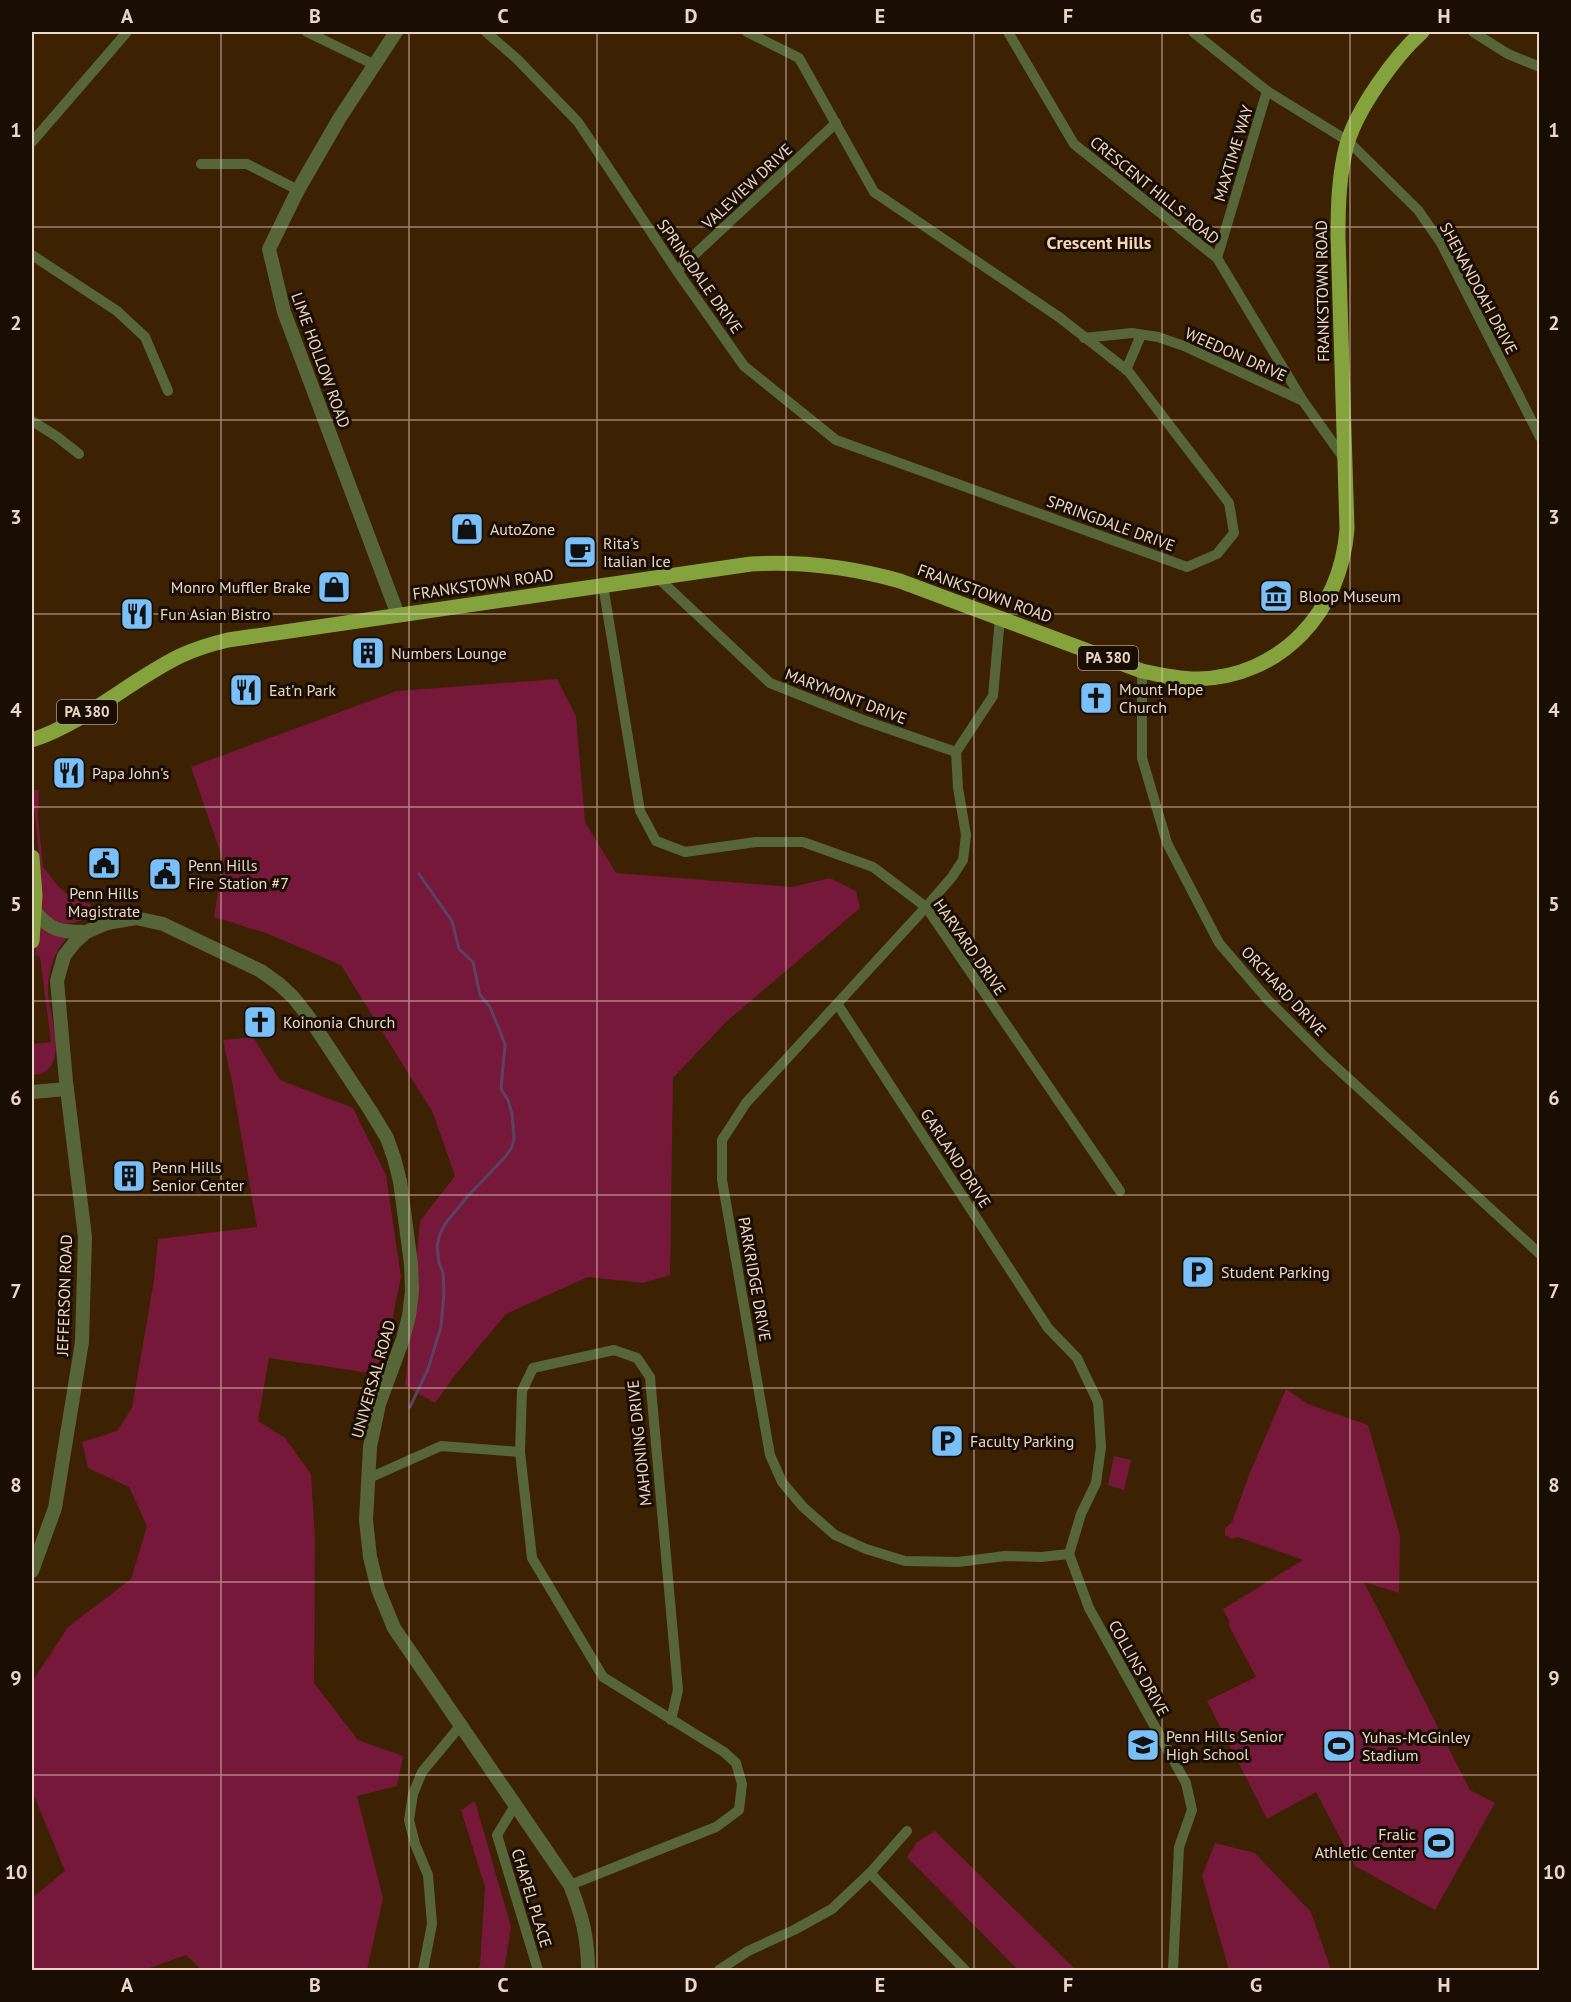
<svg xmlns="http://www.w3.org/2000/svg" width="1571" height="2002" font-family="'PT Sans',sans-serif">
<rect width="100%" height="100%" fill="#3c2102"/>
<g fill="#76183a">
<path d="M557 679 576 716 585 822 616 873 792 887 830 878 856 891 860 908 726 1022 673 1078 670 1275 643 1283 588 1277 506 1314 456 1374 435 1403 405 1386 420 1221 455 1176 433 1113 341 965 266 933 214 917 223 860 191 767 397 691Z"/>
<path d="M32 790H39L38 816 43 867 58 886 67 894 75 899H81L96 908 95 914C76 925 46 933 40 901 38 888 40 873 39 859 37 836 35 813 32 790Z"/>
<path d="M41 926 67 938C54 951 48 972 48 990 48 1014 73 1075 32 1075V1044L51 1042 40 957 35 955 38 927Z"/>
<path d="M253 1037 280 1080 353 1108 386 1175 401 1277 385 1355 370 1373 269 1358 258 1421 285 1438 311 1474 315 1541 314 1683 358 1740 403 1756 397 1786 357 1796 383 1898 367 1970H202L186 1955 144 1970H34L32 1963V1898L65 1871 32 1791V1682L68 1627 131 1579 147 1526 129 1487 88 1468 82 1442 117 1431 132 1408 154 1280 158 1239 257 1227 232 1082 223 1040Z"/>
<path d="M1286 1389 1308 1404 1368 1425 1400 1536 1399 1593 1364 1582 1470 1790 1495 1803 1435 1910 1355 1866 1316 1792 1267 1819 1207 1701 1256 1677 1228 1624 1230 1623 1223 1609 1303 1560 1238 1537 1232 1539 1225 1535V1529L1232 1522 1249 1475Z"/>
<path d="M1114 1456 1131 1460 1124 1490 1108 1485Z"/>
<path d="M475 1801 511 1927 504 1970H478L480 1965 485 1887 461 1810Z"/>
<path d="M935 1831 1076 1970H1018L907 1857 917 1842Z"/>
<path d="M1215 1843 1255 1853 1311 1912 1331 1970H1229L1202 1876Z"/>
</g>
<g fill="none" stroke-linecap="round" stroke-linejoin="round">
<path stroke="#5b4261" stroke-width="3" d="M410 1407 428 1369 441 1327 444 1292 443 1273 439 1263 437 1246 440 1234 445 1224 467 1197 506 1156 512 1147 514 1139 512 1114 508 1100 501 1089 505 1045 501 1034 490 1007 480 995 473 962 459 949 452 921 419 874"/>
<g stroke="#576638" stroke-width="10">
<path d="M307 32 373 64"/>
<path d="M486 32 517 59 578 122 677 271 744 366 836 440 1187 567 1217 554 1234 533 1229 503 1128 371 1059 317 874 192 799 58 747 32"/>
<path d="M1008 32 1074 144 1217 258 1303 401"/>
<path d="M1193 32 1267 91 1348 141 1418 210 1441 243 1540 437"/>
<path d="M1473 32 1508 54 1540 67"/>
<path d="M32 142 127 32"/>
<path d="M201 164H247L298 190"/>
<path d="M32 255 117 311 145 337 168 391"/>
<path d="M1217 258 1267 91"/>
<path d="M677 271 836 123"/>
<path d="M1084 338 1132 333 1158 337 1184 346 1303 401 1345 460"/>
<path d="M1126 370 1141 335"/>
<path d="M32 421 56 436 79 454"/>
<path d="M657 577 770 683 863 720 956 752"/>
<path d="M603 585 640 811 656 841 685 852 756 842H803L873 867 926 907 1120 1191"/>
<path d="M1142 671V758L1167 843 1219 943 1267 999 1326 1058 1540 1254"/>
<path d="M838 1005 1048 1328 1077 1358 1098 1402 1101 1447 1096 1483 1081 1514 1069 1554 1041 1557 1005 1556 958 1562 905 1561 866 1549 835 1535 803 1507 782 1482 770 1455 722 1180V1140L746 1103 926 907 952 877 963 860 966 835 958 788 956 752 993 696 1000 618"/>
<path d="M367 1479 441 1446 520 1452"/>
<path d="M1069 1554 1089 1608 1186 1783 1192 1810 1179 1847 1173 1970"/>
<path d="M516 1804 497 1835 538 1970"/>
<path d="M870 1873 965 1970"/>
<path d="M570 1885 716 1827 739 1810 742 1784 736 1763 724 1752 603 1677 532 1558 520 1452 522 1391 533 1368 614 1350 637 1358 650 1377 678 1690 671 1720"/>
<path d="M423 1970 432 1924 428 1875 415 1844 409 1820 413 1794 422 1772 461 1725"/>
<path d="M719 1970 748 1951 794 1930 832 1909 870 1873 907 1831"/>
</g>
<g stroke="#576638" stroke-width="14">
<path d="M396 32 339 119 298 190 269 249 284 312 398 615"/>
<path d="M34 910C50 931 60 932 86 932"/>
<path d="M32 1092 67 1089"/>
<path d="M32 1571 55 1508 82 1342 85 1237 66 1081 57 981 64 956 75 942 86 932 107 923 136 918 163 924 261 971 279 984 293 997 308 1016 370 1110 387 1138 394 1158 400 1181 411 1264 412 1291 409 1316 403 1339 379 1404 370 1447 366 1520 370 1557 378 1589 394 1628 570 1885C582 1915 588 1938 588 1970"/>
</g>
<g stroke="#84a33d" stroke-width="15">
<path d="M32 740C86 722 129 681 180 656 195 649 211 644 228 640L751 564C803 561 850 567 900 581L1142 671C1160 675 1178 679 1197 679 1282 677 1341 611 1347 529L1338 236C1338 205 1339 174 1347 144 1357 109 1395 56 1422 32"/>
<path d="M32 857 35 895 32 941"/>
</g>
</g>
<path fill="none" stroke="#ead7c7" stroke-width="1.5" stroke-opacity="0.55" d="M221 32V1970M409 32V1970M597 32V1970M786 32V1970M974 32V1970M1162 32V1970M1350 32V1970M32 227H1540M32 420H1540M32 614H1540M32 807H1540M32 1001H1540M32 1195H1540M32 1388H1540M32 1582H1540M32 1775H1540"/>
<defs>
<symbol id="shop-square" viewBox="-11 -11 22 22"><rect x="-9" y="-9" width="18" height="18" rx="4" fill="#79bff8" stroke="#1a0e04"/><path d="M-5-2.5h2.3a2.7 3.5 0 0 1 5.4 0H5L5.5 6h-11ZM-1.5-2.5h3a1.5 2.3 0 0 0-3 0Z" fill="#111"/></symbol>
<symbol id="cafe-square" viewBox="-11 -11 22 22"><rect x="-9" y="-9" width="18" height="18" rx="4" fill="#79bff8" stroke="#1a0e04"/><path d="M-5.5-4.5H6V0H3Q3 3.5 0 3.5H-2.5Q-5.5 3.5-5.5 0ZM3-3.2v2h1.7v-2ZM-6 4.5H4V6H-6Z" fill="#111"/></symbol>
<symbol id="museum-square" viewBox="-11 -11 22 22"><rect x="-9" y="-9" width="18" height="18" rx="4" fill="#79bff8" stroke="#1a0e04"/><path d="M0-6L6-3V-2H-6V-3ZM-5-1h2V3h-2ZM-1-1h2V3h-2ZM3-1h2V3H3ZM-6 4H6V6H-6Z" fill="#111"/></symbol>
<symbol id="restaurant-square" viewBox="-11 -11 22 22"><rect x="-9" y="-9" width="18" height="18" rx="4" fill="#79bff8" stroke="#1a0e04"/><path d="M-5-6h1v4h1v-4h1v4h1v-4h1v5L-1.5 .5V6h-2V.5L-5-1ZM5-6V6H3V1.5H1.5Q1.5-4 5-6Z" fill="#111"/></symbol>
<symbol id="building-square" viewBox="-11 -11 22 22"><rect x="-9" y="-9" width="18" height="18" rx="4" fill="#79bff8" stroke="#1a0e04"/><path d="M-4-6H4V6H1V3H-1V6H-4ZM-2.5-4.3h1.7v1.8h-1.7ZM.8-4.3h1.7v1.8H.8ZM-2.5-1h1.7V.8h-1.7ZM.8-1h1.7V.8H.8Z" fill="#111"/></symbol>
<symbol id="church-square" viewBox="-11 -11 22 22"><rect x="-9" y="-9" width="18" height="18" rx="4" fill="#79bff8" stroke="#1a0e04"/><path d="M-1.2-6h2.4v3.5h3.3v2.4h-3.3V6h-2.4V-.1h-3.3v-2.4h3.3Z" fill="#111"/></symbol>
<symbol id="civic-square" viewBox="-11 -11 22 22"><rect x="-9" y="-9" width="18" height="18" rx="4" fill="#79bff8" stroke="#1a0e04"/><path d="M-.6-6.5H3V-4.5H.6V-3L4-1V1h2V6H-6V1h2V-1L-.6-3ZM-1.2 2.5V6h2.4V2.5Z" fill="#111"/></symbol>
<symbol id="parking-square" viewBox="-11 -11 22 22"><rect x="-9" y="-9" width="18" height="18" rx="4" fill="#79bff8" stroke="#1a0e04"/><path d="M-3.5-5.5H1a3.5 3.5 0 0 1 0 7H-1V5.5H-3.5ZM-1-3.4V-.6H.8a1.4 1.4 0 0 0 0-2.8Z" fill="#111"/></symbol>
<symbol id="school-square" viewBox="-11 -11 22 22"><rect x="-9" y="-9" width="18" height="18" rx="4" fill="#79bff8" stroke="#1a0e04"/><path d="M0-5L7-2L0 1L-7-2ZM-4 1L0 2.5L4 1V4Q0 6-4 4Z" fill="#111"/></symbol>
<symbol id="stadium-square" viewBox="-11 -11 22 22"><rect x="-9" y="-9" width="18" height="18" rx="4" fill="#79bff8" stroke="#1a0e04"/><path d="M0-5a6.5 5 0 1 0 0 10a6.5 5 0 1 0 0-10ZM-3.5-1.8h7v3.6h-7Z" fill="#111"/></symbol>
</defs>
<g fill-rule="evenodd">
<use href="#shop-square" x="448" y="510" width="38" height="38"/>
<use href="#cafe-square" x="561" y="533" width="38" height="38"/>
<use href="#shop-square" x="315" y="568" width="38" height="38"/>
<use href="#museum-square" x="1257" y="577" width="38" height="38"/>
<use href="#restaurant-square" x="118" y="595" width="38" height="38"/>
<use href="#building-square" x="349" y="634" width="38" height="38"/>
<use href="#restaurant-square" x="227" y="671" width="38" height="38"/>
<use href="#church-square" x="1077" y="679" width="38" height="38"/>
<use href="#restaurant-square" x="50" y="754" width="38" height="38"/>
<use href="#civic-square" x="85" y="844" width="38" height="38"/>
<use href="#civic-square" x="146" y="855" width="38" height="38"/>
<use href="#church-square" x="241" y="1003" width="38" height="38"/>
<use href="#building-square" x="110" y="1157" width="38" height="38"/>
<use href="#parking-square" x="1179" y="1253" width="38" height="38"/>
<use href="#parking-square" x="928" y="1422" width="38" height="38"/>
<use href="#school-square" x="1124" y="1726" width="38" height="38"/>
<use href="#stadium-square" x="1320" y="1727" width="38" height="38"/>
<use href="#stadium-square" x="1420" y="1824" width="38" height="38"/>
</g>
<g text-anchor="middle" stroke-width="6" stroke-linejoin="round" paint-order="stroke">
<g fill="#1a0e04" stroke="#ac9b8c" stroke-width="1.5">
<rect x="1078" y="646" width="60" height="24" rx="4.5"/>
<rect x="57" y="700" width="60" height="24" rx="4.5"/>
</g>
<g font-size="15" font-weight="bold" fill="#ead7c7">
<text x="1108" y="663">PA 380</text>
<text x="87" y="717">PA 380</text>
</g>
<g font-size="16" fill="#ead7c7" stroke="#1a0e04">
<text transform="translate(1233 153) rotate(-73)" y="6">MAXTIME WAY</text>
<text transform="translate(747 186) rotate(-43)" y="6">VALEVIEW DRIVE</text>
<text transform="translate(1155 190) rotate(39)" y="6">CRESCENT HILLS ROAD</text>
<text transform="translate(700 276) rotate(55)" y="6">SPRINGDALE DRIVE</text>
<text transform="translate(1479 288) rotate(62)" y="6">SHENANDOAH DRIVE</text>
<text transform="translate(1322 291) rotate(-91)" y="6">FRANKSTOWN ROAD</text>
<text transform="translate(1236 354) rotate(24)" y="6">WEEDON DRIVE</text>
<text transform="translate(321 360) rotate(70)" y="6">LIME HOLLOW ROAD</text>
<text transform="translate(1111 523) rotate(20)" y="6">SPRINGDALE DRIVE</text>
<text transform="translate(483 584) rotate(-8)" y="6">FRANKSTOWN ROAD</text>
<text transform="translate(985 593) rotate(20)" y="6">FRANKSTOWN ROAD</text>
<text transform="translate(846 696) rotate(21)" y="6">MARYMONT DRIVE</text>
<text transform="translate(970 947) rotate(55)" y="6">HARVARD DRIVE</text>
<text transform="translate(1284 991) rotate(47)" y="6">ORCHARD DRIVE</text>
<text transform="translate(956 1158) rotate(57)" y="6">GARLAND DRIVE</text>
<text transform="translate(755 1279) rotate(80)" y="6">PARKRIDGE DRIVE</text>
<text transform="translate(64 1295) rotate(-88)" y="6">JEFFERSON ROAD</text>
<text transform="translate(373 1379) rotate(-74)" y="6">UNIVERSAL ROAD</text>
<text transform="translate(639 1443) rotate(-96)" y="6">MAHONING DRIVE</text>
<text transform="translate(1139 1668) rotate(61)" y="6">COLLINS DRIVE</text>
<text transform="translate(532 1898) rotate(73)" y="6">CHAPEL PLACE</text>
</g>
<g font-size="16" fill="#ead7c7" stroke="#1a0e04" text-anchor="start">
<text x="490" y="535">AutoZone</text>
<text x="603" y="549">Rita's<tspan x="603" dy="18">Italian Ice</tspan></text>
<text x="311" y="593" text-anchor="end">Monro Muffler Brake</text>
<text x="1299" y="602">Bloop Museum</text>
<text x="160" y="620">Fun Asian Bistro</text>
<text x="391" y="659">Numbers Lounge</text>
<text x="1119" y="695">Mount Hope<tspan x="1119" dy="18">Church</tspan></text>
<text x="269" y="696">Eat'n Park</text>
<text x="92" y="779">Papa John's</text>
<text x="188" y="871">Penn Hills<tspan x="188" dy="18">Fire Station #7</tspan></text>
<text x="104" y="899" text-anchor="middle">Penn Hills<tspan x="104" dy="18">Magistrate</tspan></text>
<text x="283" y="1028">Koinonia Church</text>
<text x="152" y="1173">Penn Hills<tspan x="152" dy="18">Senior Center</tspan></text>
<text x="1221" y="1278">Student Parking</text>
<text x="970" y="1447">Faculty Parking</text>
<text x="1166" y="1742">Penn Hills Senior<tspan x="1166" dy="18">High School</tspan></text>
<text x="1362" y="1743">Yuhas-McGinley<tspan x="1362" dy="18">Stadium</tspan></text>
<text x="1416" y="1840" text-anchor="end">Fralic<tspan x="1416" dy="18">Athletic Center</tspan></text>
</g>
<g font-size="18" font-weight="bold" fill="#fad5b4" stroke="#1a0e04">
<text x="1099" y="249">Crescent Hills</text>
</g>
</g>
<rect width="1571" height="2002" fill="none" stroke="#1a0e04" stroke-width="66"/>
<rect x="33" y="33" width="1505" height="1936" fill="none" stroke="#ead7c7" stroke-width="2"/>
<g font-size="20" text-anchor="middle" font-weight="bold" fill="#ead7c7">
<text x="127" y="23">A</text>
<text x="315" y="23">B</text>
<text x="503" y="23">C</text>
<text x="691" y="23">D</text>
<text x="880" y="23">E</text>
<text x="1068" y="23">F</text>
<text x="1256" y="23">G</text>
<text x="1444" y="23">H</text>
<text x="16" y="137">1</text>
<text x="1554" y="137">1</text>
<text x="16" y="330">2</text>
<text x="1554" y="330">2</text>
<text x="16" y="524">3</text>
<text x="1554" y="524">3</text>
<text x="16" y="717">4</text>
<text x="1554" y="717">4</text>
<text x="16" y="911">5</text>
<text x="1554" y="911">5</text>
<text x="16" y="1105">6</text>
<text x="1554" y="1105">6</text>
<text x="16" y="1298">7</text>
<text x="1554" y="1298">7</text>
<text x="16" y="1492">8</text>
<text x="1554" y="1492">8</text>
<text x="16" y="1685">9</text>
<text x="1554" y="1685">9</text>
<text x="16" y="1879">10</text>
<text x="1554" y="1879">10</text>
<text x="127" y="1992">A</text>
<text x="315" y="1992">B</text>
<text x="503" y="1992">C</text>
<text x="691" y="1992">D</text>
<text x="880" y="1992">E</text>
<text x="1068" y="1992">F</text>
<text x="1256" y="1992">G</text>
<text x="1444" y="1992">H</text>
</g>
</svg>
